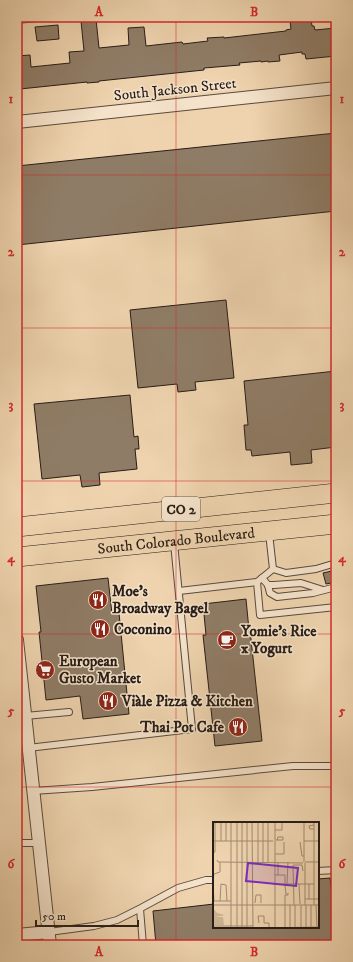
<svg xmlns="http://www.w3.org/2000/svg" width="353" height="962" font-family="'IM FELL DW Pica',serif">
<rect width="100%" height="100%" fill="#eed3ae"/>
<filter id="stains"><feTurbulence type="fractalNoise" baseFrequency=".005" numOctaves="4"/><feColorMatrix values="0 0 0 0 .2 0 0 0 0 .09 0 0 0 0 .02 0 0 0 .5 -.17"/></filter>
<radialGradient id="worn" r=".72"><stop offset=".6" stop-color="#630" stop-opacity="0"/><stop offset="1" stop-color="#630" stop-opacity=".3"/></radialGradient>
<g fill="#8f7c66" stroke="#281d17">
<path d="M96 19 99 48 129 45 128 28 144 27 146 46 182 42 183 44 208 41 207 38 224 37V38L286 31V30L291 29 290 21 311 19 312 26H314L315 30 336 28V56L306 59 305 54H302V52L279 55 280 61 268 62V61L261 62V61L239 63 240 65 204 68V70L99 81V82L87 83V82L20 89 19 85H17V56L30 55 31 67 70 63 69 52 84 51 81 21Z"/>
<path d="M58 25 59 39 37 41 35 27Z"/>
<path d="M336 133V211L17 245V166Z"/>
<path d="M226 300 234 378 195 382 196 390 178 392 177 384 138 388 130 310Z"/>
<path d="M336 371V447L311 450 312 463 291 465 290 452 252 456 251 450H246L244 425H248L244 381Z"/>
<path d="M130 395 134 437 138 436 139 449H135L137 469 99 473 100 485 82 487 80 475 42 479 34 404Z"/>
<path d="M336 570V582L326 584 323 573Z"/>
<path d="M108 578 112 614 119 613 129 714 83 719 80 696 46 700 39 632H41L36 586Z"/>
<path d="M246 599 249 630H250L262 741 215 746 203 635H206L203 604Z"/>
<path d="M330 878 332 894H336V945H156L153 911 214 904V927H318V879Z"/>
</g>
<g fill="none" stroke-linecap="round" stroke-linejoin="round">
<defs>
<g id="service">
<path d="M17 20 47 17"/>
<path d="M269 533 273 569"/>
<path d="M273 569 286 573 316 569 336 563"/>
<path d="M262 578 268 585 270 593 277 597 313 593 336 587"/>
<path d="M257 582 260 615 336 607"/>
<path d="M268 585H274L301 583 323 590"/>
<path d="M179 591 257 582 273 569"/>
<path d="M25 716 69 712"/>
<path d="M28 748 192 729 174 543"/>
<path d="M33 791 92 787 293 766H336"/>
<path d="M17 843H39"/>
<path d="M318 871 336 870"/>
<path d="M140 909 143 945"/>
<path d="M49 932 94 926 117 920 141 908 178 888 206 880H214"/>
</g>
<g id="minor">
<path d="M17 122 336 88"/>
<path d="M17 640 50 945"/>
<path d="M17 935 49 932"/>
</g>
<g id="primary">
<path d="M17 527 336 493"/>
<path id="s1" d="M17 557 336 524"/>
</g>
</defs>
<use href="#service" stroke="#5a4a3d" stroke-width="8"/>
<use href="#minor" stroke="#5a4a3d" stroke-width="14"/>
<use href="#primary" stroke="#281d17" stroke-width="20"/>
<use href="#service" stroke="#f4e2ca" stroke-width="6"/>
<use href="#minor" stroke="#f4e2ca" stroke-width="12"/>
<use href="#primary" stroke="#eed3ae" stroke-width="19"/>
</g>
<path fill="none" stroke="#d62828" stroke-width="1" stroke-opacity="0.55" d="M176 17V945M17 175H336M17 328H336M17 481H336M17 634H336M17 787H336"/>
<defs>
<symbol id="restaurant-disc" viewBox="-11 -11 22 22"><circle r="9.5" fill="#8f2418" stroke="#f4e2ca"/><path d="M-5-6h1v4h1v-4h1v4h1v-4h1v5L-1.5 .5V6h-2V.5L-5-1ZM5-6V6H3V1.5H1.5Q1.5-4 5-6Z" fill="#fff"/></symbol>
<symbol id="cafe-disc" viewBox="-11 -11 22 22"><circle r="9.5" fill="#8f2418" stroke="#f4e2ca"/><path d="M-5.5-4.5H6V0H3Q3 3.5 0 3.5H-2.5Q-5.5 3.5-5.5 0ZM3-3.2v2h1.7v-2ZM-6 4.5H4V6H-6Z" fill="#fff"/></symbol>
<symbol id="supermarket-disc" viewBox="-11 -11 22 22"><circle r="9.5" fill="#8f2418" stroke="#f4e2ca"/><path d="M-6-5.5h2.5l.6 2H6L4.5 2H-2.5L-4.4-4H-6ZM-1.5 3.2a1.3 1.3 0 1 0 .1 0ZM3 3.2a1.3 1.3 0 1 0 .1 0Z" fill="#fff"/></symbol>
</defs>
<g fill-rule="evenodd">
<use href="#restaurant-disc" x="87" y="589" width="22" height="22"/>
<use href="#restaurant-disc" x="89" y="618" width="22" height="22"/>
<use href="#cafe-disc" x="216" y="629" width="22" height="22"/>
<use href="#supermarket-disc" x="34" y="659" width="22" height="22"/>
<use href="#restaurant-disc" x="97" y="690" width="22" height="22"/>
<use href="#restaurant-disc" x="227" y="716" width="22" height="22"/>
</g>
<g text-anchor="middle" stroke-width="3" stroke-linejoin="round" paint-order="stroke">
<rect fill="#f4e2ca" stroke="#65584d" stroke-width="1" x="162" y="497" width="38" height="24" rx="3"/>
<g font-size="14" font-weight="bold" fill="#281d17">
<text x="181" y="514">CO 2</text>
</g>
<g font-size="15" fill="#281d17" stroke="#f4e2ca">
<text transform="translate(175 89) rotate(-6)" y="5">South Jackson Street</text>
<text dy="5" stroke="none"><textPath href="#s1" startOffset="160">South Colorado Boulevard</textPath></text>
</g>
<g font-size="15" font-weight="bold" fill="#281d17" stroke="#f4e2ca" text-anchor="start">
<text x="112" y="596">Moe's<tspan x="112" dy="17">Broadway Bagel</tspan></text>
<text x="114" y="634">Coconino</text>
<text x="241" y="636">Yomie's Rice<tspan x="241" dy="17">x Yogurt</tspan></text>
<text x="59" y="666">European<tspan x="59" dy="17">Gusto Market</tspan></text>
<text x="122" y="706">Viàle Pizza &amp; Kitchen</text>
<text x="224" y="732" text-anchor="end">Thai Pot Cafe</text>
</g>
</g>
<g transform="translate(213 822)">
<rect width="106" height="106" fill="#eed3ae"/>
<path d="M0 86 4 91 12 93 2 95H10L11 103H0Z" fill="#ccb494"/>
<path fill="none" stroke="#9f8a72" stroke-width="1" d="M13 0V19M24 0V106M29 0V106M39 0 40 106M45 0V40M50 0V40M101 0V83M101 7H97L96 4 101 3M62 8H69V0M63 18H70V15H65L64 18M0 19H60M8 19V0M91 19H106M87 20 89 34H91M0 31 2 30V0M62 32H71V20M4 38 5 40 90 41M55 40V0M91 40V0M92 40H106M62 53H72V62M65 53V40M0 58 1 52 7 50V40M0 62 1 79M60 62H101M74 62 75 40M86 62 87 82M96 62V77M76 72H73L72 64 77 62M92 77H106M0 79H18M7 79 8 62 13 63 14 79M42 81 43 73H48V81M0 83H106M81 83 80 43H89L90 49M82 83V105M88 83V105M92 83V41M93 83V105M98 83V105M103 83 104 106M46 101 45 94H51V101H56V105M0 104H40M72 105V73H75M77 105V83M18 106V0M34 106V0M48 106 106 105M62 106V0"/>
<path fill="#7b2cbf" fill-opacity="0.15" stroke="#7b2cbf" stroke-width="2" d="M35 41 85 46 83 64 33 59Z"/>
<rect width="106" height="106" fill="none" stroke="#281d17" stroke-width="2"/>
</g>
<rect width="353" height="962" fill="none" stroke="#eed3ae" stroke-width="44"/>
<path d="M36 920v6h102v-6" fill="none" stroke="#281d17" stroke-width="2"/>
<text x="42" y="920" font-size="12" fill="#281d17" stroke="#f4e2ca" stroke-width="3" paint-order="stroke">50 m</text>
<rect x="22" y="22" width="309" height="918" fill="none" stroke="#d62828" stroke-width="1.5"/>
<g font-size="13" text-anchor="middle" font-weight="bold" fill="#d62828">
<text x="99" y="16">A</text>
<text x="254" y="16">B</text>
<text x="11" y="103">1</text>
<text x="342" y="103">1</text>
<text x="11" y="256">2</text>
<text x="342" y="256">2</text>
<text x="11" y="409">3</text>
<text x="342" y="409">3</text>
<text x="11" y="562">4</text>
<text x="342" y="562">4</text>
<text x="11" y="715">5</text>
<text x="342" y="715">5</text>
<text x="11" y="868">6</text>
<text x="342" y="868">6</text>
<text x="99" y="956">A</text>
<text x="254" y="956">B</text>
</g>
<rect width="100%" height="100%" filter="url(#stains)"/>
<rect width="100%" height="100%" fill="url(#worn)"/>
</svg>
